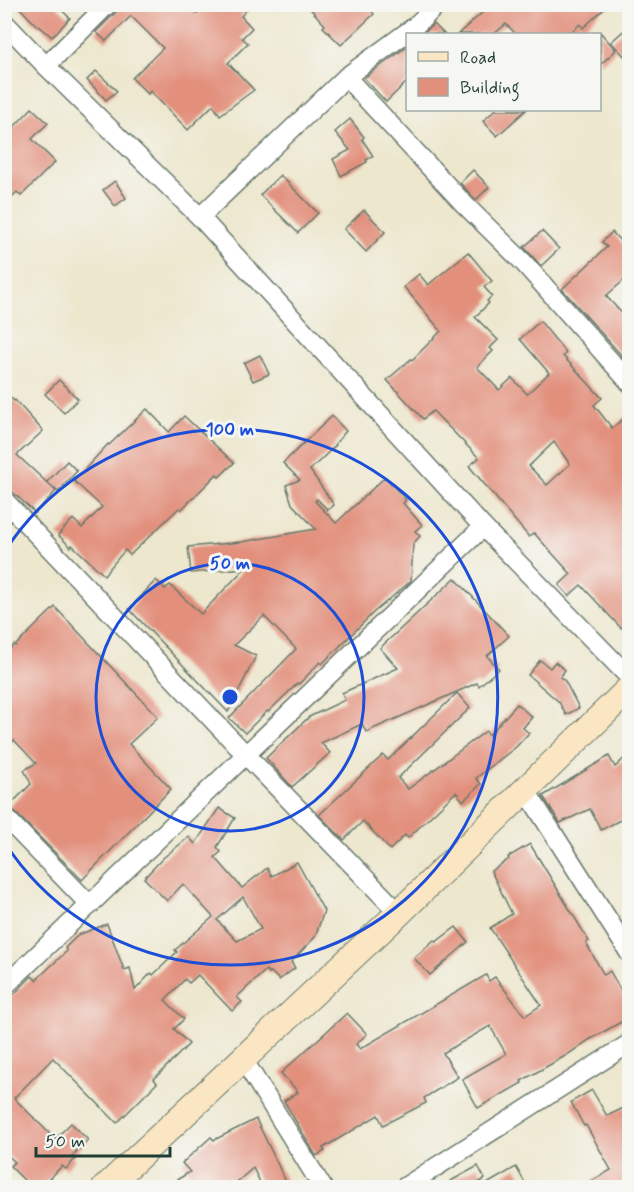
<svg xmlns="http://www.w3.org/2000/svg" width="634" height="1192" font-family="Mynerve,sans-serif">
<rect width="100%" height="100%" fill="#f6f6f2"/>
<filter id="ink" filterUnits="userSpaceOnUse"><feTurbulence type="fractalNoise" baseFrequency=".0167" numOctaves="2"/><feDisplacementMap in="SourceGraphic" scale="12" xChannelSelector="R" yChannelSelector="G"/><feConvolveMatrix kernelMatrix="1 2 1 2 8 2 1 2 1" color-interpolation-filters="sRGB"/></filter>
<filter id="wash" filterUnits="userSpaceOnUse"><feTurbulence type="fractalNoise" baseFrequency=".008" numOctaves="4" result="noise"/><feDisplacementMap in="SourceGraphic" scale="24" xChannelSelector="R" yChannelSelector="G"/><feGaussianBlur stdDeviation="1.35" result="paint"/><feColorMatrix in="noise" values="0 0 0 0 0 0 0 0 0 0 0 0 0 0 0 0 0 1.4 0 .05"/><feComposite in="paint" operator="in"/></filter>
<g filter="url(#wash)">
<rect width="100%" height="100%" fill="#ede7ce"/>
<g id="blocks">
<g fill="#e28f7c" fill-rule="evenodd">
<path d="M16 4H55L70 18 52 37 39 26 38 27Z"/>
<path d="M119 4H187L197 14 207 4H252L241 16 252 28 242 38 248 43 228 63 254 90 220 115 213 105 188 130 150 91 148 94 132 78 163 48 131 16 106 41 96 32 116 12 121 6Z"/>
<path d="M306 4H365L374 14 341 45 323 27 325 25Z"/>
<path d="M492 4H609L583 28 580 24 569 34H516L506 24 494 34H458Z"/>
<path d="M434 24 444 34H422Z"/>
<path d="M630 25V62L611 42Z"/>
<path d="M600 32 616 50 600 65Z"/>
<path d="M408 46V81L386 102 364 78Z"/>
<path d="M96 71 117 91 106 100 87 80Z"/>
<path d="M32 108 48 123 32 139 55 162 21 196 17 192 4 204V137Z"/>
<path d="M495 110H526L497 136 483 121Z"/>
<path d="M350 119 364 137 362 139 373 156 366 160 367 162 341 176 333 159 350 150 335 132Z"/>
<path d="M473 170 489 187 476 200 460 183Z"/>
<path d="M280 175 318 213 298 233 260 195Z"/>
<path d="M115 181 126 198 115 206 103 190Z"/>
<path d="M364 210 385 232 366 252 344 229Z"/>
<path d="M542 231 559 249 541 266 524 247Z"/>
<path d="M612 232 630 251V275L606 296 630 322V365L562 289 607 247 602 242Z"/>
<path d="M468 252 492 281 484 287 492 296 487 301 489 303 475 317 498 340 490 348 493 351 477 367 499 390 512 378 527 394 549 373 520 339 540 321 566 353 563 356 602 398 594 405 612 428 630 413V620L621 628 581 585 569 596 559 585 571 574 534 533 529 537 469 466 479 458 433 411 423 419 387 380 411 359 412 360 441 331 404 287 419 274 428 285ZM554 442 570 464 547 485 529 466Z"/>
<path d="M260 355 269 374 253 381 244 363Z"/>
<path d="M59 380 78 399 64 413 45 394Z"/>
<path d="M4 391 14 401 15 400 43 431 17 455 56 491 35 513 4 484Z"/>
<path d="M147 409 169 432 184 416 234 463 219 477 217 474 181 510 179 508 130 555 125 550 104 575 72 545 71 547 58 535 73 519 82 528 102 507 74 481 108 444 109 445Z"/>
<path d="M332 416 346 431 335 444 336 445 310 470 334 505 328 510 317 499 315 501 336 523 385 477 406 500 403 503 422 525 415 531 420 536 413 544 411 581 374 612 322 664 320 662 299 684 298 683 268 712 267 711 245 733 229 718 296 649 264 616 234 645 256 656 228 712 129 609 156 580 165 589 170 585 201 614 245 568 191 573 188 547 241 542 316 529 292 504 286 485 300 480 283 463Z"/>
<path d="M67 461 77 471 58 492 47 482Z"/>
<path d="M455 578 509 636 487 656 499 669 479 686 477 683 366 732 362 724 321 743 330 753 292 787 266 758 309 717 345 700 342 693 398 668 380 648Z"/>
<path d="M55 607 158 717 129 744 171 789 82 880 9 806 31 784 24 770 36 763 14 740 4 749V654L14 645 15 646Z"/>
<path d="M540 660 550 668 555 662 565 670 560 677 565 681 579 708 566 715 559 702 528 675Z"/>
<path d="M457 693 470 708 398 778 408 789 486 731 489 735 517 704 532 717 523 728 529 733 516 747 476 778 481 784 463 801 456 792 408 838 405 835 390 850 363 821 344 840 319 815 383 755 388 760Z"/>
<path d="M630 753V815L601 830 590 809 560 823 543 796 609 756 615 767Z"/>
<path d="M219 808 235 818 217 847 221 852 215 857 242 888 267 868 272 876 297 862 324 911 315 937 291 962 295 968 279 980 271 972 269 973 266 970 237 997 242 1002 232 1011 198 975 189 983 185 979 165 1000 184 1019 174 1029 189 1044 154 1079 157 1083 117 1123 53 1058 14 1098 55 1139 71 1123 88 1140 72 1156 75 1159 66 1169 62 1166 40 1188H32L10 1166 15 1162 4 1152V1004L32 976 36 980 67 951 65 948 78 935 107 924 124 970 130 968 135 990 151 973 153 975 177 952 175 950 213 917 183 884 167 901 144 878 163 858 189 837 195 844ZM243 897 261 929 237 941 217 920Z"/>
<path d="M530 844 589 941 586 943 604 975 610 971 630 1008V1017L589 1040 567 1055 521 1081 522 1083 478 1108 462 1079 506 1054 490 1026 443 1053 458 1077 424 1098 426 1103 383 1125 378 1115 323 1148 325 1151 316 1156 284 1101 298 1092 281 1073 347 1013 367 1034 356 1044 360 1049 486 975 489 981 495 977 525 1016 541 1005 490 928 512 914 491 871 509 859 508 857Z"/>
<path d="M456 927 468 942 430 975 414 958 434 940 436 942Z"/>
<path d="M592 1090 607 1116 630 1105V1181L620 1188H579L611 1170 586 1125 584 1126 571 1102Z"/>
<path d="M256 1119 289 1188H263L253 1168 230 1188H163L190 1172 182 1163 211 1137 214 1140Z"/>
<path d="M478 1166 485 1179 470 1188H438Z"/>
<path d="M516 1167 528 1188H480Z"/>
</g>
</g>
</g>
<g filter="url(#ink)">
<use href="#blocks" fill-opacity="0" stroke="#67786a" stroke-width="1.5"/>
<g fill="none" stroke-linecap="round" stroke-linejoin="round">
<defs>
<g id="street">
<path d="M4 22 46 66 200 217 483 527 630 678"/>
<path d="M46 66 108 4"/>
<path d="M346 77 465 205 523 262 630 383"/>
<path d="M200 217 346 77 414 27 438 4"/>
<path d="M4 500 246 755 399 913"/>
<path d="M525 789 630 954"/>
<path d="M4 816 90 905"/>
<path d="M4 987 483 527"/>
<path d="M243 1059 323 1188"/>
<path d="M403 1188 630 1043"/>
</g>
<path id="secondary" d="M105 1188 399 913 630 688"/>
</defs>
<use href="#street" stroke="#67786a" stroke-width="21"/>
<use href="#secondary" stroke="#67786a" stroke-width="28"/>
<use href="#street" stroke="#fff" stroke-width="18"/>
<use href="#secondary" stroke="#fbe6c4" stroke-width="26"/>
</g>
</g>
<g fill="none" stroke="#1d4ed8" stroke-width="3">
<circle cx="230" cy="697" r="134"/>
<path d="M5 551A268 268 0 1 1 5 843"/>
</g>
<circle cx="230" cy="697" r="9" fill="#1d4ed8" stroke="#f6f6f2" stroke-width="3"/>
<g font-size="18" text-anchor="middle" font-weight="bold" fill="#1d4ed8" stroke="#f6f6f2" stroke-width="6" stroke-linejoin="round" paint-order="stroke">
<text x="230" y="435">100 m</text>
<text x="230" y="569">50 m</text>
</g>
<rect width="634" height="1192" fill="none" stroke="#f6f6f2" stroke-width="24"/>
<rect x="406" y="33" width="195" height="78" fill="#f6f6f2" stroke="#a0aca6" stroke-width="1.5"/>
<rect x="418" y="52" width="30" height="9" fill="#fbe6c4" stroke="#a0aca6" stroke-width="1.5"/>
<text x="460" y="63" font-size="18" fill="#1f3d34">Road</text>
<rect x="418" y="78" width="30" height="18" fill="#e28f7c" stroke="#a0aca6" stroke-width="1.5"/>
<text x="460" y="93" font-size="18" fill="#1f3d34">Building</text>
<path d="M36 1147v9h134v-9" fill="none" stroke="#1f3d34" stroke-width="3"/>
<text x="45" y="1147" font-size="18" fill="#1f3d34" stroke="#f6f6f2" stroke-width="4.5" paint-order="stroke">50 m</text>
</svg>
